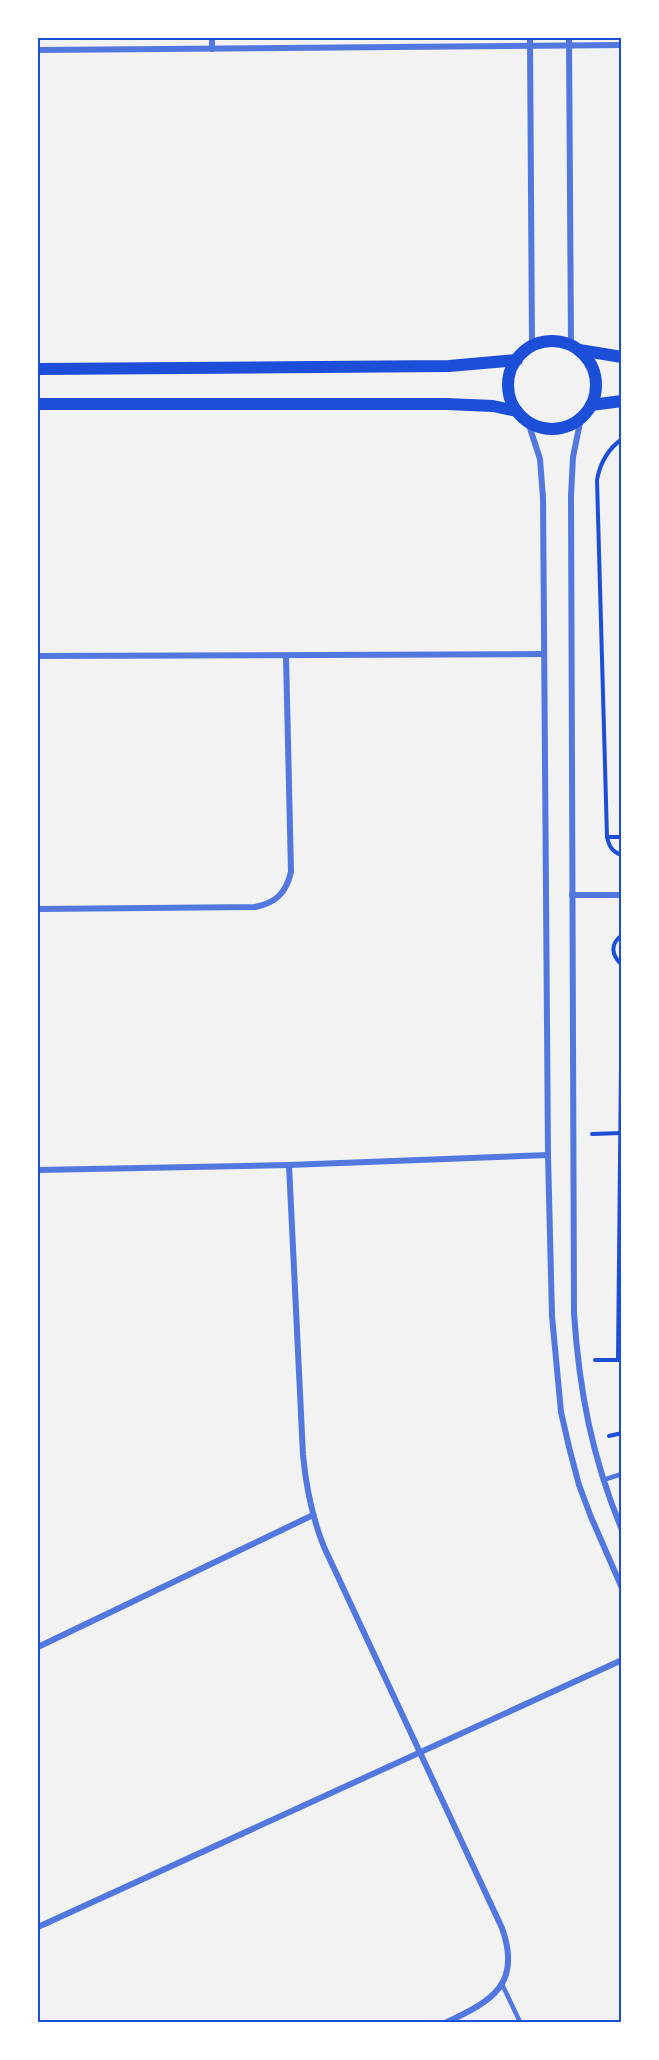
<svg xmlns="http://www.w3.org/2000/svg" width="659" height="2060" font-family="'Public Sans',sans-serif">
<rect width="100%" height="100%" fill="#f2f2f2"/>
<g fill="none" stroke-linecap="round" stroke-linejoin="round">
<g stroke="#1d4ed8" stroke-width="4">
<path d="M622 439C608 449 600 463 597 480L607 837C609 846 612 852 622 855"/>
<path d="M607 837H622"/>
<path d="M592 1134 621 1133"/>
<path d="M595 1360H622"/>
<path d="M618 1360 622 965C611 955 610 944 622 935"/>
<path d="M609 1436 622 1433"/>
</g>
<g stroke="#5277de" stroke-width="4.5">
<path d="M603 1480 622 1474"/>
<path d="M502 1984 520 2022"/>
</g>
<g stroke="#5277de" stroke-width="6">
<path d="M212 38V49"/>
<path d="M530 38 532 346"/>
<path d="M569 38 571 345"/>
<path d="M38 50 622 45"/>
<path d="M581 418 573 457 571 496 574 1313C579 1390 592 1458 622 1530"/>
<path d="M528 422 540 459 543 498 548 1155 552 1316 561 1412 569 1447 579 1485 591 1517 622 1588"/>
<path d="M38 656 544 654"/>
<path d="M572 895H622"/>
<path d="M38 909 255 907C276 903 286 893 291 872L286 656"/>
<path d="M289 1165 303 1455C306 1487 312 1517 324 1547L502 1928C522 1984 492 2001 447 2022"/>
<path d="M38 1170 289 1165 548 1155"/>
<path d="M38 1647 313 1515"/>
<path d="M38 1927 622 1660"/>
</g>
<g stroke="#1d4ed8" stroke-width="12">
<circle cx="552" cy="385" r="44"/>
<path d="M579 350 622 357"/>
<path d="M38 369 449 366 517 360"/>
<path d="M38 404H446L493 406 517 411"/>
<path d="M591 405 622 401"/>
</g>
</g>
<rect width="659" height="2060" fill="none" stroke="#ffffff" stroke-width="78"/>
<rect x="39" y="39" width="581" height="1982" fill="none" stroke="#1d4ed8" stroke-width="2"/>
</svg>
